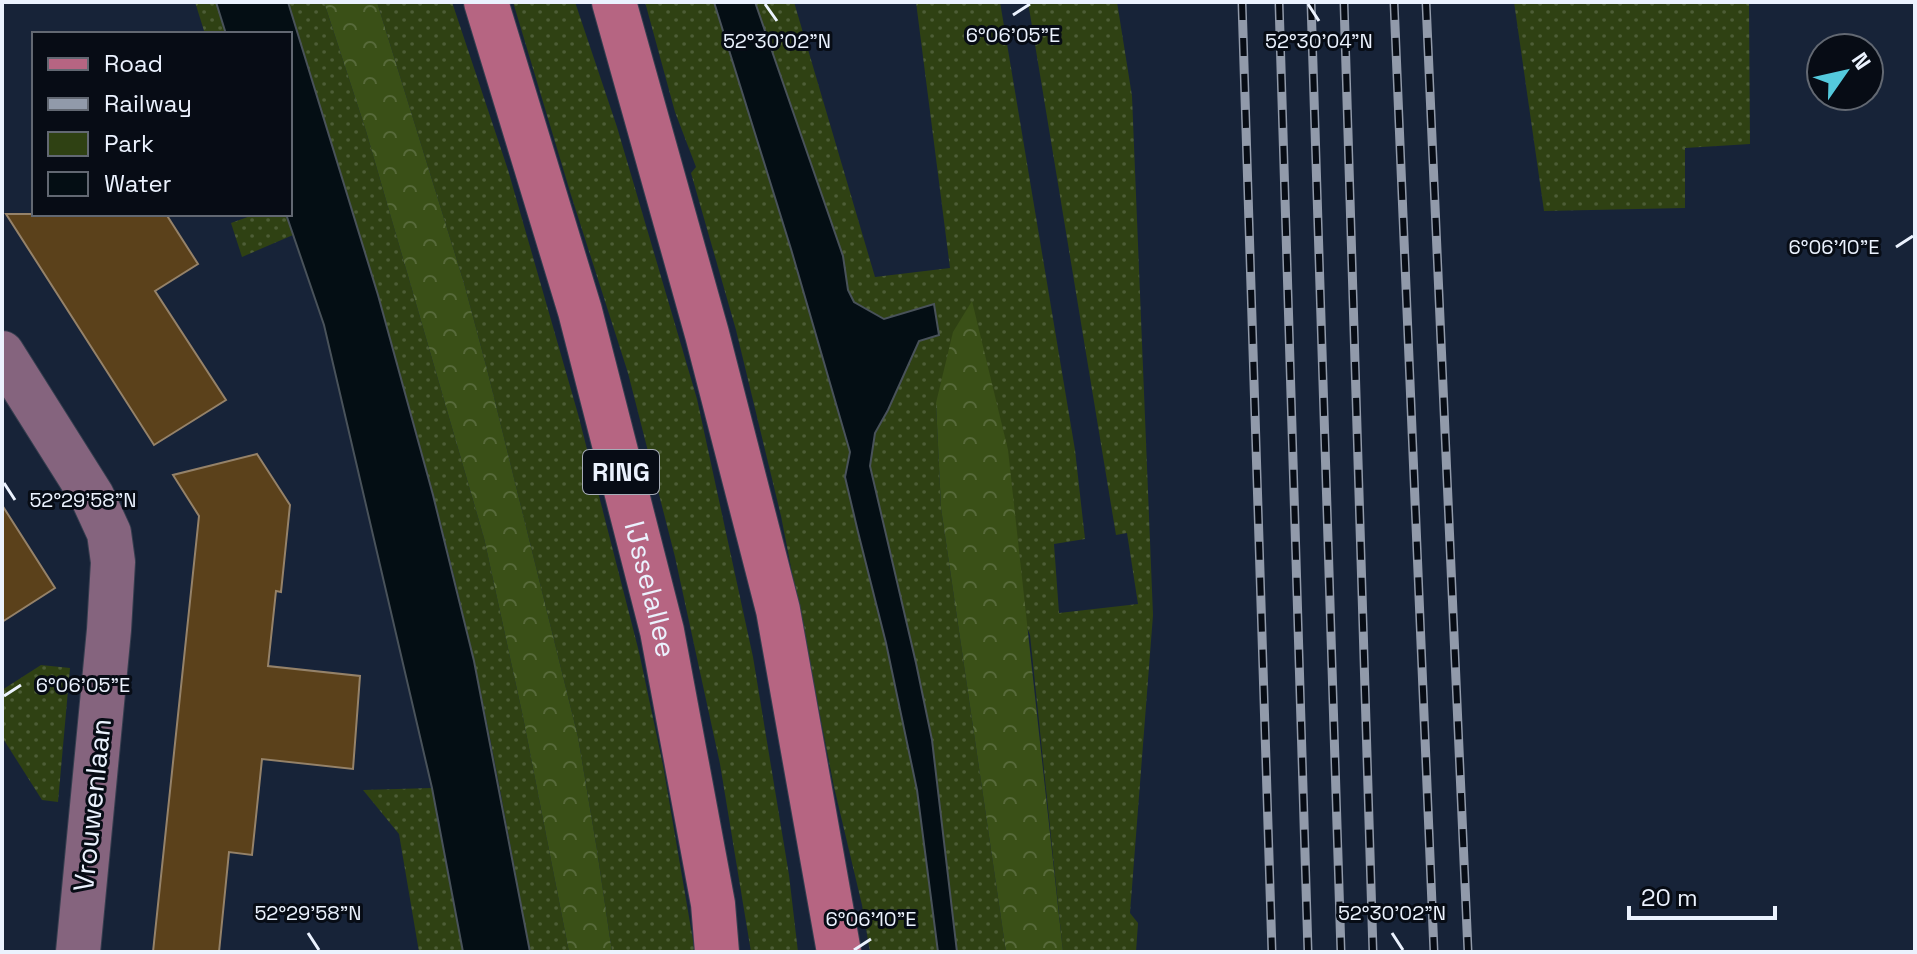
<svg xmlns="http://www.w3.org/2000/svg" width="1917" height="954" font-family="'Space Grotesk',sans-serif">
<defs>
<pattern id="green-dots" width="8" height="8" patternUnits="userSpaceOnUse" patternTransform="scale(2)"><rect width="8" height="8" fill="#2f4113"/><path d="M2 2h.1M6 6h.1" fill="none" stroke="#4d5d36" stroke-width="1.8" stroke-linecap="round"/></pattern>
<pattern id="forest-crowns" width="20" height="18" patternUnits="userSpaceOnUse" patternTransform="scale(2)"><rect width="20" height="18" fill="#3a5017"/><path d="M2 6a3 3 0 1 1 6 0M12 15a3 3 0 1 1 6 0" fill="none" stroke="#576a3a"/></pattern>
</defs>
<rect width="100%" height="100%" fill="#172338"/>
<g fill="url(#green-dots)">
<path d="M195 2H216L226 34H205Z"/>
<path d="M288 2H324L366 131 484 538 523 717 569 952H530C512 855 495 757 474 661 424 438 355 220 288 2Z"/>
<path d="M377 2H452L508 170 578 414 639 652 663 765 695 952H612L597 850 578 737 488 373 464 283Z"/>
<path d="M513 2H575L617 127 697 399 753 657 789 875 798 952H751L720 764 675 557 628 373 571 195Z"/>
<path d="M645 2H714L791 249 850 452 845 477 886 643 917 790 938 952H870L862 905 834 787 781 516 736 330 691 173 696 167 675 112Z"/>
<path d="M755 2H794L875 277 950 268 916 2H1000L1075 450 1085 539 1054 544 1059 613 1138 604 1127 533 1116 535 1028 2H1117L1132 96 1153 615 1130 913 1138 923 1136 952H1063L1030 635 936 403 941 508 1006 952H957L932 740 916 663 870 466 875 433 888 410 919 341 939 334 934 305 884 319 854 302 848 290 843 256Z"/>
<path d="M1514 2H1749L1750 144 1685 148V208L1544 211Z"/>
<path d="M256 214H286L293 235 242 257 231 223Z"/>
<path d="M41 665 70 668 58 802 42 800 2 737V690Z"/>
<path d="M432 788 463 952H419L399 834 363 790Z"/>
</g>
<g fill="url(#forest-crowns)">
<path d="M324 2H377L464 283 488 373 578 737 597 850 612 952H569L523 717 484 538 366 131Z"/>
<path d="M972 301 1008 450 1063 952H1006L941 508 936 403 953 332Z"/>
</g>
<g fill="#040e14" stroke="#49525a" stroke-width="2">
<path d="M216 2H288L378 295 433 495 474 661 530 952H463L432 788 324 325 286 214H290V34H226Z"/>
<path d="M714 2H755L843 256 848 290 854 302 884 319 934 304 939 335 919 341 888 410 875 433 870 466 916 663 932 740 957 952H938L917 790 886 643 858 532 845 477 850 452 791 249Z"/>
</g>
<g fill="#5b411b" stroke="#958269" stroke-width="2">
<path d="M6 214H166L198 264 155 291 226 400 154 445Z"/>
<path d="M257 454 290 505 281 592 276 591 268 666 360 676 353 769 262 759 252 855 229 852 219 952H153L199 516 173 475Z"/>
<path d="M2 505 55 588 2 622Z"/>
</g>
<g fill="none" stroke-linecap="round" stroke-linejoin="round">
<defs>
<path id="secondary" d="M2 353 92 496 109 533 113 562 109 630 78 952"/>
<g id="primary">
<path id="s1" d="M486 2 580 311 662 631 713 904 717 952"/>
<path d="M614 2 707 334 778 610 839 952"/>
</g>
</defs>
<use href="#secondary" stroke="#363e4f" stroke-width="46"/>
<use href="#primary" stroke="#363e4f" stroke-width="46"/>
<use href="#secondary" stroke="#85647e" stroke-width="44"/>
<use href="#primary" stroke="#b66582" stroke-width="44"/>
<defs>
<g id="rail">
<path d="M1242 2 1272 952"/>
<path d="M1279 2 1308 952"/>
<path d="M1311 2 1341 952"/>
<path d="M1344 2 1373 952"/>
<path d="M1394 2 1434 952"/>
<path d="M1426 2 1468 952"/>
</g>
</defs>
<use href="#rail" stroke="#919aaa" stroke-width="9"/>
<use href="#rail" stroke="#070c15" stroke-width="6" stroke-dasharray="18" stroke-linecap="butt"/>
</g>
<path fill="none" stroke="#ebf2fe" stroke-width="3" d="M765 4 777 21M1308 4 1319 21M1013 15 1030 4M1896 247 1913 236M4 483 15 500M4 696 21 685M308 933 319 950M1392 933 1403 950M854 950 871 939"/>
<g text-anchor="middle" stroke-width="6" stroke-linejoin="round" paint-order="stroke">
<rect fill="#070c15" stroke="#a7adb8" stroke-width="2" x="583" y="450" width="76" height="44" rx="6"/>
<g font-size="26" font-weight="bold" fill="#ebf2fe">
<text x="621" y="481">RING</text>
</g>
<g font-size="28" fill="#ebf2fe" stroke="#070c15">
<text dy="10" stroke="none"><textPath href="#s1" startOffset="610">IJsselallee</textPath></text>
<text transform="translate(92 805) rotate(-84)" y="10">Vrouwenlaan</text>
</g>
</g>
<g font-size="20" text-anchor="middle" fill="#ebf2fe" stroke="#070c15" stroke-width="6" stroke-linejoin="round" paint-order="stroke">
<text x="1013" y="42">6°06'05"E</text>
<text x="777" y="48">52°30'02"N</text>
<text x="1319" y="48">52°30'04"N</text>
<text x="1834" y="254">6°06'10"E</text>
<text x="83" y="507">52°29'58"N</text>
<text x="83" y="692">6°06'05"E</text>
<text x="308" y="920">52°29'58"N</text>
<text x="1392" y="920">52°30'02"N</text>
<text x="871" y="926">6°06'10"E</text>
</g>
<rect width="1917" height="954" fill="none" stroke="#ebf2fe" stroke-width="8"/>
<rect x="32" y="32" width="260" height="184" fill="#070c15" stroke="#626872" stroke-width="2"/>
<rect x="48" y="58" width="40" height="12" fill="#b66582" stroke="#626872" stroke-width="2"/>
<text x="104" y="72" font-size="24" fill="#ebf2fe">Road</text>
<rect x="48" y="98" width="40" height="12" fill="#919aaa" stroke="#626872" stroke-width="2"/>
<text x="104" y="112" font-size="24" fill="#ebf2fe">Railway</text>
<rect x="48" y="132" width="40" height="24" fill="#2f4113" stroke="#626872" stroke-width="2"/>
<text x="104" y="152" font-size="24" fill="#ebf2fe">Park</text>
<rect x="48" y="172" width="40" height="24" fill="#040e14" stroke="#626872" stroke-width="2"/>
<text x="104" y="192" font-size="24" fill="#ebf2fe">Water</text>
<g transform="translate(1845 72) rotate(56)"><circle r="38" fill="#070c15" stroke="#626872" stroke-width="2"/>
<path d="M0-6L14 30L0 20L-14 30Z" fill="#54cadd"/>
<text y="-12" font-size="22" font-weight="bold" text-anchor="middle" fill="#ebf2fe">N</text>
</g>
<path d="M1629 906v12h146v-12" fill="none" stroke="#ebf2fe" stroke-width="4"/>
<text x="1641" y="906" font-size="24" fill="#ebf2fe" stroke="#070c15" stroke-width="6" paint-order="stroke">20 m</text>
</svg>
